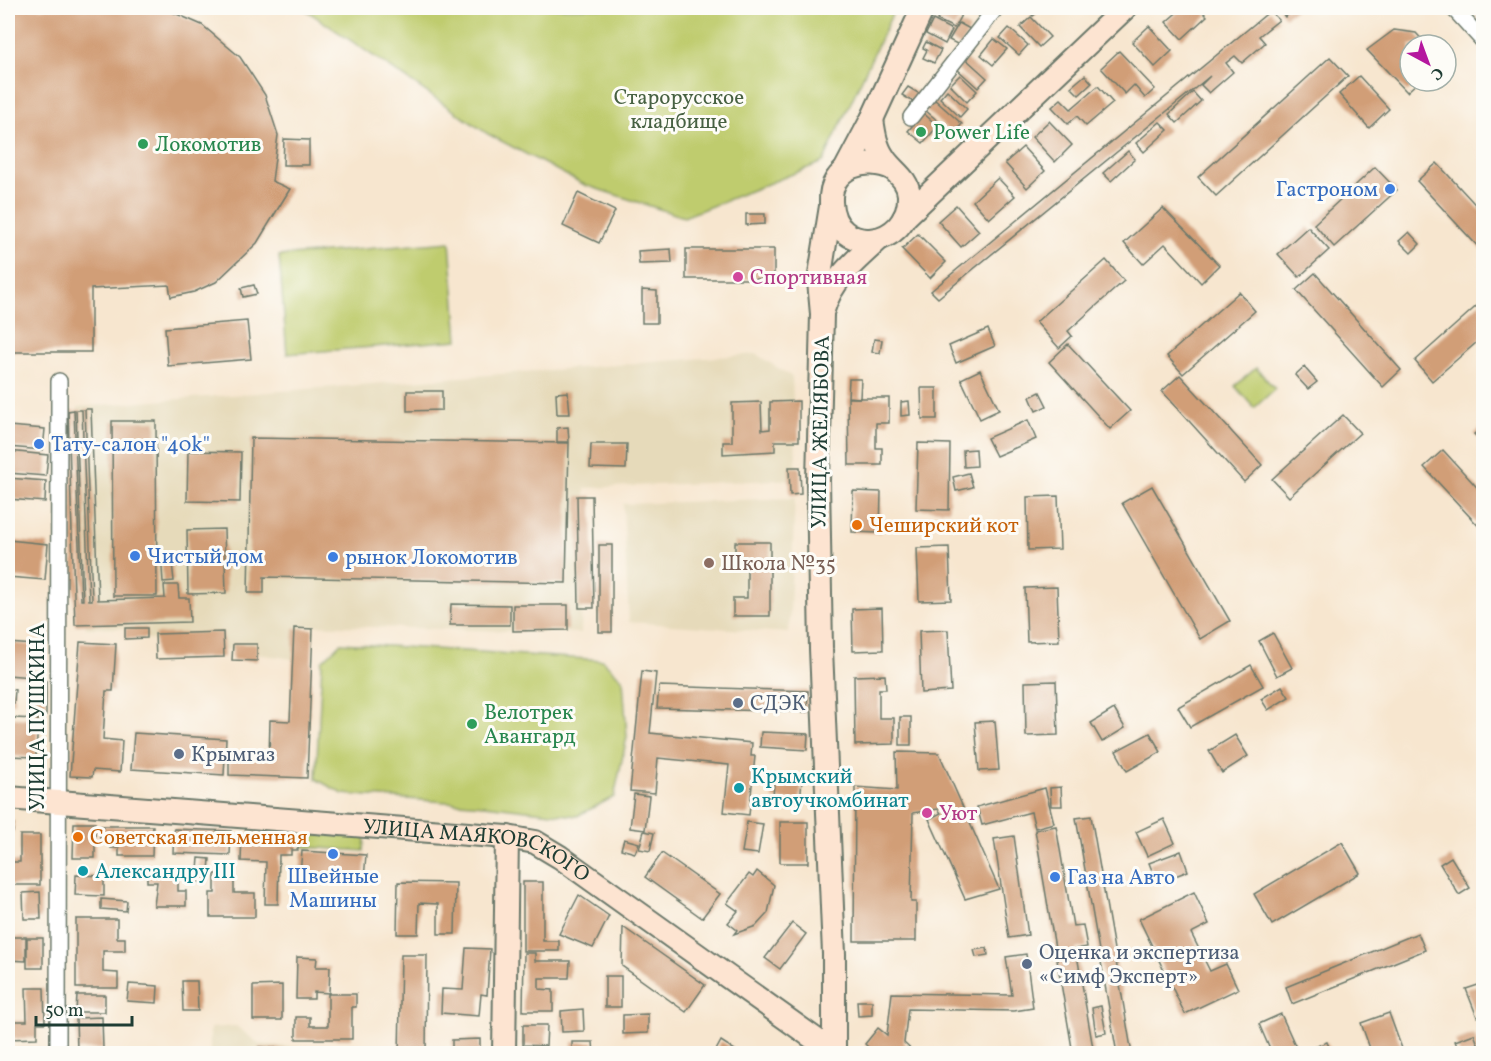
<svg xmlns="http://www.w3.org/2000/svg" width="1491" height="1061" font-family="Vollkorn,serif">
<rect width="100%" height="100%" fill="#fdfcf7"/>
<filter id="ink" filterUnits="userSpaceOnUse"><feTurbulence type="fractalNoise" baseFrequency=".0167" numOctaves="2"/><feDisplacementMap in="SourceGraphic" scale="12" xChannelSelector="R" yChannelSelector="G"/><feConvolveMatrix kernelMatrix="1 2 1 2 8 2 1 2 1" color-interpolation-filters="sRGB"/></filter>
<filter id="wash" filterUnits="userSpaceOnUse"><feTurbulence type="fractalNoise" baseFrequency=".008" numOctaves="4" result="noise"/><feDisplacementMap in="SourceGraphic" scale="24" xChannelSelector="R" yChannelSelector="G"/><feGaussianBlur stdDeviation="1.35" result="paint"/><feColorMatrix in="noise" values="0 0 0 0 0 0 0 0 0 0 0 0 0 0 0 0 0 1.4 0 .05"/><feComposite in="paint" operator="in"/></filter>
<g filter="url(#wash)">
<rect width="100%" height="100%" fill="#f7e6cf"/>
<g fill="#e6daba">
<path d="M756 354 792 377 797 479 585 488 581 633 304 625 300 660 126 636 125 628H86L78 407Z"/>
<path d="M795 498 789 633 629 622 623 504Z"/>
<path d="M236 1026 259 1044 303 1048 302 1053 210 1054V1028Z"/>
</g>
<g fill="#bfcc6e" stroke="#6f8451" stroke-width="1.5">
<path d="M303 8H895L823 162 684 217 585 185 488 134Z"/>
<path d="M450 242 458 340 287 354 279 256Z"/>
<path d="M1256 368 1275 389 1254 408 1235 386Z"/>
<path d="M341 643 602 660 623 680 627 737 614 797 577 816 485 805 343 794 316 779 322 661Z"/>
<path d="M304 834 365 837 364 851 304 847Z"/>
</g>
<g id="blocks">
<g fill="#d19e77">
<path d="M8 8H163L202 25 240 57 265 95 278 135 272 181 290 189 257 243 216 282 194 292 171 297 169 285 91 289V352H10L8 315Z"/>
<path d="M943 8H951L962 13 954 28 937 20Z"/>
<path d="M1026 8H1043L1033 16Z"/>
<path d="M1182 8H1199L1207 16 1182 39 1166 22Z"/>
<path d="M1278 8H1293L1295 10 1285 17Z"/>
<path d="M1480 8H1484V23L1477 22Z"/>
<path d="M1270 11 1279 20 1259 36 1265 43 1242 63 1235 56 1226 63 1233 72 1209 93 1201 85 1210 76 938 298 931 291Z"/>
<path d="M1031 17 1050 37 1039 47 1020 27Z"/>
<path d="M933 20 952 30 945 44 926 34Z"/>
<path d="M959 23 970 29 961 46 949 40Z"/>
<path d="M1149 26 1172 51 1155 67 1132 42Z"/>
<path d="M1009 28 1028 45 1019 55 1000 38Z"/>
<path d="M1394 30 1416 33 1427 45H1410V81H1419L1407 92 1367 50Z"/>
<path d="M994 39 1007 49 993 65 981 55Z"/>
<path d="M926 42 941 50 934 63 923 58 927 50 923 48Z"/>
<path d="M1119 51 1155 89 1145 98 1134 85 1125 94 1101 68Z"/>
<path d="M1330 57 1348 76 1216 196 1198 177Z"/>
<path d="M966 59 987 78 978 88 957 69Z"/>
<path d="M960 75 977 91 967 102 950 85Z"/>
<path d="M1085 75 1092 83 1079 95 1071 87Z"/>
<path d="M1359 76 1389 109 1369 128 1339 94Z"/>
<path d="M1098 86 1113 103 1086 126 1077 116 1068 124 1052 107 1061 99 1071 109Z"/>
<path d="M908 87 920 94 915 103 902 95Z"/>
<path d="M947 90 967 109 960 117 940 98Z"/>
<path d="M1193 92 1201 101 1177 123 1169 114Z"/>
<path d="M934 99 962 124 953 134 925 110Z"/>
<path d="M923 113 938 126 923 143 908 131Z"/>
<path d="M1049 121 1072 145 1055 162 1032 137Z"/>
<path d="M1160 122 1168 130 1144 152 1136 143Z"/>
<path d="M284 139 309 140V165H283Z"/>
<path d="M1023 147 1045 171 1027 188 1005 163Z"/>
<path d="M1128 151 1135 159 1111 181 1103 173Z"/>
<path d="M1437 163 1484 214V253L1417 181Z"/>
<path d="M1375 167 1397 190 1334 247 1314 224Z"/>
<path d="M998 178 1015 196 989 219 973 201Z"/>
<path d="M578 193 615 211 599 243 563 226Z"/>
<path d="M956 205 979 231 961 247 938 221Z"/>
<path d="M1163 208 1219 265 1201 283 1165 244 1143 264 1124 243Z"/>
<path d="M746 214H765V224L746 225Z"/>
<path d="M1308 227 1329 250 1299 277 1278 254Z"/>
<path d="M1409 232 1420 244 1411 253 1399 241Z"/>
<path d="M918 234 946 262 930 278 902 249Z"/>
<path d="M671 249 672 263 639 264 638 251Z"/>
<rect x="686" y="249" width="88" height="30"/>
<path d="M1106 260 1124 281 1068 331 1072 336 1059 348 1036 322Z"/>
<path d="M1315 273 1401 370 1383 387 1296 290Z"/>
<path d="M254 285 257 294 243 297 241 288Z"/>
<path d="M642 290 657 291V323H642Z"/>
<path d="M1239 292 1255 311 1183 374 1167 356Z"/>
<path d="M1481 302 1484 336 1432 381 1415 361Z"/>
<path d="M247 321 251 359 168 366 165 328Z"/>
<path d="M988 329 995 346 956 363 949 346Z"/>
<path d="M874 339 882 340 880 353 872 352Z"/>
<path d="M1068 344 1130 411 1110 429 1049 362Z"/>
<path d="M1304 367 1317 382 1308 389 1295 375Z"/>
<path d="M980 370 999 410 980 419 961 379Z"/>
<path d="M1180 375 1262 465 1244 482 1162 391Z"/>
<path d="M849 379H861L860 398 848 397Z"/>
<path d="M921 388H937V419H922Z"/>
<path d="M407 391H442V410L407 411Z"/>
<path d="M568 392 570 414H557L556 393Z"/>
<path d="M1040 392 1047 406 1036 411 1030 397Z"/>
<path d="M848 398H889V423H876V448H882V465H849Z"/>
<path d="M799 401V441H775V451L723 454V442H732V403L761 402 762 430 770 429V402Z"/>
<path d="M909 401 910 415 901 416V402Z"/>
<path d="M85 409H91L98 600 165 598 164 585H178L179 598H189L190 622 75 625 68 411 74 410 81 600H83L76 410H82L89 600H92Z"/>
<path d="M1343 415 1360 433 1289 497 1272 479Z"/>
<path d="M1028 420 1036 439 996 456 987 438Z"/>
<path d="M112 421H156L157 596H113Z"/>
<path d="M8 426 45 429 43 450 8 447Z"/>
<path d="M1484 426V444L1474 434Z"/>
<path d="M568 427 569 442H557V428Z"/>
<path d="M251 438 569 443 566 583 264 577V593H248Z"/>
<path d="M918 443 950 444 949 510 916 509Z"/>
<path d="M591 444H627L626 469 590 468Z"/>
<path d="M976 449 977 466 964 467 963 450Z"/>
<path d="M1443 450 1484 495V532L1424 467Z"/>
<path d="M8 451 48 455 46 476 8 473Z"/>
<path d="M188 451 241 452 240 502 187 501Z"/>
<path d="M789 467H800L801 494 790 495Z"/>
<path d="M969 473 973 487 956 491 953 477Z"/>
<path d="M8 478 46 481 45 502 8 499Z"/>
<path d="M1152 486 1230 621 1200 639 1122 503Z"/>
<path d="M853 491 881 492 880 533 852 532Z"/>
<path d="M577 496H592L594 608H579Z"/>
<path d="M1058 496 1060 549 1028 550 1027 497Z"/>
<path d="M224 529 226 593 188 594 187 530Z"/>
<path d="M8 540 48 544 45 580 8 577Z"/>
<path d="M735 542H770V616H733V598H747V564H735Z"/>
<rect x="599" y="545" width="13" height="87"/>
<path d="M949 547 951 600 919 601 917 548Z"/>
<path d="M161 554H171L174 581 163 582Z"/>
<path d="M1057 587 1059 641 1027 642 1025 588Z"/>
<path d="M451 604 510 605V625H450Z"/>
<path d="M513 605H568V630L513 631Z"/>
<path d="M882 608 883 650 853 651 852 609Z"/>
<path d="M125 628H147V638L125 639Z"/>
<path d="M294 628 313 629 307 778 229 775V758L269 759 270 720 290 721Z"/>
<path d="M948 630 951 691 921 693 919 631Z"/>
<path d="M223 632 224 657 156 659 155 634Z"/>
<path d="M1273 633 1292 668 1277 676 1259 641Z"/>
<path d="M80 642 116 644 113 691H106L103 739 122 741 120 772 93 770 92 777 70 776Z"/>
<path d="M8 643 34 645 31 677 8 675Z"/>
<path d="M233 644H257V661L232 660Z"/>
<path d="M1251 665 1263 686 1190 727 1178 707Z"/>
<path d="M642 671 656 673 650 733 752 743 751 756H755L749 815 724 812 729 765 658 758 655 793 630 791Z"/>
<path d="M885 675 886 689H879V718H894V744L855 745 854 676Z"/>
<rect x="33" y="681" width="13" height="34"/>
<path d="M1056 681 1058 735 1026 736 1025 682Z"/>
<path d="M659 686 808 691 807 712 657 708Z"/>
<path d="M1282 686 1289 697 1268 710 1261 699Z"/>
<path d="M8 689 15 690 14 703 8 702Z"/>
<path d="M1114 709 1125 728 1102 742 1091 723Z"/>
<rect x="900" y="717" width="11" height="28"/>
<path d="M13 718 38 719 36 757 8 756V739H12Z"/>
<path d="M995 721 999 770 979 771 975 722Z"/>
<path d="M761 732 808 734 807 750 760 747Z"/>
<path d="M134 733 226 739 224 775 131 769Z"/>
<path d="M1150 733 1161 752 1127 771 1116 751Z"/>
<path d="M1235 735 1248 756 1222 773 1209 751Z"/>
<path d="M896 752 939 753 999 889 965 899 929 819 941 813 938 809 913 813 911 902H916V941H854L855 787 897 790Z"/>
<path d="M774 779 802 781 800 801 773 799Z"/>
<path d="M1061 787 1062 806H1051L1050 788Z"/>
<path d="M1045 788 1054 823 1035 828 1031 812 982 825 977 807Z"/>
<path d="M634 794 649 796 645 830 630 828Z"/>
<path d="M1091 816 1132 1054H1117L1076 818Z"/>
<path d="M1164 819 1175 843 1147 856 1136 832Z"/>
<path d="M8 821H14L13 832 8 831Z"/>
<path d="M747 822 763 824 758 854 742 852Z"/>
<rect x="780" y="822" width="28" height="41"/>
<path d="M74 823H95V858H73Z"/>
<path d="M100 826H153L152 856H119V848H111V838H100Z"/>
<path d="M1056 826 1073 926 1083 925 1087 947 1076 949 1094 1054H1073L1035 830Z"/>
<path d="M174 829 231 831 230 855 173 853Z"/>
<path d="M644 831 654 833 650 851 639 849Z"/>
<path d="M20 835H40V885H8V862H20Z"/>
<path d="M242 835 299 836 298 850H291V855H279L278 904H265L266 862 241 861Z"/>
<path d="M1014 836 1028 935 1009 938 994 839Z"/>
<path d="M624 839 639 843 635 853 621 849Z"/>
<path d="M1342 842 1360 873 1272 925 1254 894Z"/>
<path d="M302 851 366 855 364 879 300 874Z"/>
<path d="M1181 851 1188 871 1157 883 1149 863Z"/>
<path d="M662 853 720 894 702 918 645 877Z"/>
<path d="M1451 857 1470 888 1459 895 1440 864Z"/>
<path d="M199 858 210 859 208 883 197 882Z"/>
<path d="M147 869H178V891H186V906H154L157 882H147Z"/>
<path d="M757 871 774 885 768 913 756 926 734 934 737 930 728 923 738 911 727 903 749 874 753 877Z"/>
<path d="M215 874H234V893H255V917H210V893H215Z"/>
<path d="M76 875 104 876V896L75 895Z"/>
<path d="M398 882 456 883 455 934H438V904L419 903 418 934H397Z"/>
<path d="M523 882H543V941H559V951H523Z"/>
<path d="M40 892 41 919H24L23 893Z"/>
<path d="M1194 892 1209 924 1191 933 1210 971 1226 964 1238 989 1185 1014 1139 919Z"/>
<path d="M579 895 609 916 593 948 559 934Z"/>
<path d="M101 899 127 901 126 911 101 909Z"/>
<path d="M76 919H117V938H125V951H103V972L118 973V988H76Z"/>
<path d="M792 923 806 934 780 969 765 958Z"/>
<path d="M623 927 705 985 686 1012 622 966Z"/>
<path d="M1418 933 1425 950 1292 1004 1286 987Z"/>
<path d="M8 937H26V961L8 960Z"/>
<rect x="27" y="938" width="16" height="30"/>
<path d="M466 948 490 949 487 995 481 994 479 1016 441 1013 442 989 463 990Z"/>
<path d="M987 948 988 955 976 957 974 950Z"/>
<path d="M524 953H535V961H570L569 978H539V989L553 990V1011H523Z"/>
<path d="M1026 954 1033 1008 1014 1011 908 1009 904 1043 916 1054H875L865 1044 878 1028 887 1035 892 993 1012 995 1006 957Z"/>
<path d="M401 955H427L426 1054H399Z"/>
<path d="M297 957 317 958 316 967H330L329 993 314 992V999H296Z"/>
<rect x="605" y="976" width="16" height="31"/>
<path d="M182 981H197L198 1011H183Z"/>
<path d="M1484 983V1014L1477 1017 1466 989Z"/>
<path d="M129 984 158 986 157 1003 127 1001Z"/>
<path d="M282 985V1020H253V986Z"/>
<path d="M26 988H44L45 1023H37V1038L8 1039V1021H27Z"/>
<path d="M328 994H356V1007H352V1039H296V1017H310V1026H328Z"/>
<path d="M77 995H105V1012H76Z"/>
<path d="M857 1001H872V1015L858 1016Z"/>
<path d="M1101 1006 1106 1033 1096 1035 1092 1008Z"/>
<path d="M583 1009 584 1031 562 1032 561 1011Z"/>
<path d="M1389 1013 1404 1054H1372L1361 1023Z"/>
<path d="M648 1014V1033L623 1034V1015Z"/>
<path d="M1281 1014 1299 1054H1272L1259 1024Z"/>
<path d="M102 1017 103 1049 77 1050 76 1018Z"/>
<path d="M523 1025H547L546 1046 523 1045Z"/>
<path d="M1474 1034 1482 1054H1460L1455 1041Z"/>
<path d="M480 1039V1054H452V1040Z"/>
<path d="M721 1041 735 1050 733 1054H714Z"/>
<path d="M572 1042H593L594 1054H572Z"/>
<path d="M1327 1042 1332 1054H1315L1312 1048Z"/>
<path d="M259 1047 299 1050V1054H258Z"/>
</g>
</g>
</g>
<g filter="url(#ink)">
<use href="#blocks" fill-opacity="0" stroke="#6b786a" stroke-width="1.5"/>
<g fill="none" stroke-linecap="round" stroke-linejoin="round">
<defs>
<g id="street">
<path d="M1453 8 1484 42"/>
<path d="M911 117 996 8"/>
<path d="M58 1054 59 381"/>
</g>
<g id="secondary">
<path d="M872 119C874 133 876 147 884 158 892 171 908 178 909 195 911 249 834 258 831 202 829 166 867 156 893 169"/>
<path d="M845 170 872 119 923 8"/>
<path d="M831 206 819 281 822 314 818 481 821 649 834 954V1054"/>
<path d="M904 218 1125 8"/>
<path d="M823 310C832 279 855 261 879 239"/>
<path id="s1" d="M8 798 507 837 535 842 560 857 836 1054"/>
<path d="M504 1054 507 837"/>
</g>
</defs>
<use href="#street" stroke="#6b786a" stroke-width="18"/>
<use href="#secondary" stroke="#6b786a" stroke-width="26"/>
<use href="#street" stroke="#fff" stroke-width="15"/>
<use href="#secondary" stroke="#fde4d1" stroke-width="22"/>
</g>
</g>
<g fill="#2e9e5b" stroke="#fdfcf7" stroke-width="2">
<circle cx="921" cy="132" r="6"/>
<circle cx="143" cy="144" r="6"/>
<circle cx="472" cy="724" r="6"/>
</g>
<g fill="#3f7fe0" stroke="#fdfcf7" stroke-width="2">
<circle cx="1390" cy="189" r="6"/>
<circle cx="39" cy="444" r="6"/>
<circle cx="135" cy="556" r="6"/>
<circle cx="333" cy="557" r="6"/>
<circle cx="333" cy="854" r="6"/>
<circle cx="1055" cy="877" r="6"/>
</g>
<g fill="#d1479c" stroke="#fdfcf7" stroke-width="2">
<circle cx="738" cy="277" r="6"/>
<circle cx="927" cy="813" r="6"/>
</g>
<g fill="#e8710a" stroke="#fdfcf7" stroke-width="2">
<circle cx="857" cy="525" r="6"/>
<circle cx="78" cy="837" r="6"/>
</g>
<circle fill="#8d6e63" stroke="#fdfcf7" stroke-width="2" cx="709" cy="563" r="6"/>
<g fill="#5c6f8a" stroke="#fdfcf7" stroke-width="2">
<circle cx="738" cy="703" r="6"/>
<circle cx="179" cy="754" r="6"/>
<circle cx="1027" cy="964" r="6"/>
</g>
<g fill="#0f9aa8" stroke="#fdfcf7" stroke-width="2">
<circle cx="739" cy="788" r="6"/>
<circle cx="83" cy="871" r="6"/>
</g>
<g text-anchor="middle" stroke-width="6" stroke-linejoin="round" paint-order="stroke">
<g font-size="21" fill="#476142" stroke="#fdfcf7">
<text x="679" y="104">Старорусское<tspan x="679" dy="24">кладбище</tspan></text>
</g>
<g font-size="21" fill="#27864d" stroke="#fdfcf7" text-anchor="start">
<text x="933" y="139">Power Life</text>
<text x="155" y="151">Локомотив</text>
<text x="484" y="719">Велотрек<tspan x="484" dy="24">Авангард</tspan></text>
</g>
<g font-size="21" fill="#366cbe" stroke="#fdfcf7" text-anchor="start">
<text x="1378" y="196" text-anchor="end">Гастроном</text>
<text x="51" y="451">Тату-салон "40k"</text>
<text x="147" y="563">Чистый дом</text>
<text x="345" y="564">рынок Локомотив</text>
<text x="333" y="883" text-anchor="middle">Швейные<tspan x="333" dy="24">Машины</tspan></text>
<text x="1067" y="884">Газ на Авто</text>
</g>
<g font-size="21" fill="#b23c85" stroke="#fdfcf7" text-anchor="start">
<text x="750" y="284">Спортивная</text>
<text x="939" y="820">Уют</text>
</g>
<g font-size="21" fill="#1f3d34" stroke="#fdfcf7">
<text transform="translate(820 432) rotate(-89)" y="7">УЛИЦА ЖЕЛЯБОВА</text>
<text transform="translate(37 717) rotate(-90)" y="7">УЛИЦА ПУШКИНА</text>
<text dy="7" stroke="none"><textPath href="#s1" startOffset="474">УЛИЦА МАЯКОВСКОГО</textPath></text>
</g>
<g font-size="21" fill="#c56008" stroke="#fdfcf7" text-anchor="start">
<text x="869" y="532">Чеширский кот</text>
<text x="90" y="844">Советская пельменная</text>
</g>
<g font-size="21" fill="#785e54" stroke="#fdfcf7" text-anchor="start">
<text x="721" y="570">Школа №35</text>
</g>
<g font-size="21" fill="#4e5e75" stroke="#fdfcf7" text-anchor="start">
<text x="750" y="710">СДЭК</text>
<text x="191" y="761">Крымгаз</text>
<text x="1039" y="959">Оценка и экспертиза<tspan x="1039" dy="24">«Симф Эксперт»</tspan></text>
</g>
<g font-size="21" fill="#0d838f" stroke="#fdfcf7" text-anchor="start">
<text x="751" y="783">Крымский<tspan x="751" dy="24">автоучкомбинат</tspan></text>
<text x="95" y="878">Александру III</text>
</g>
</g>
<rect width="1491" height="1061" fill="none" stroke="#fdfcf7" stroke-width="30"/>
<g transform="translate(1428 63) rotate(139)"><circle r="28" fill="#fdfcf7" stroke="#a4b0a9" stroke-width="1.5"/>
<path d="M0-4.5L10 22L0 15L-10 22Z" fill="#b5179e"/>
<text y="-9" font-size="16" font-weight="bold" text-anchor="middle" fill="#1f3d34">С</text>
</g>
<path d="M36 1016v9h96v-9" fill="none" stroke="#1f3d34" stroke-width="3"/>
<text x="45" y="1016" font-size="18" fill="#1f3d34" stroke="#fdfcf7" stroke-width="4.5" paint-order="stroke">50 m</text>
</svg>
